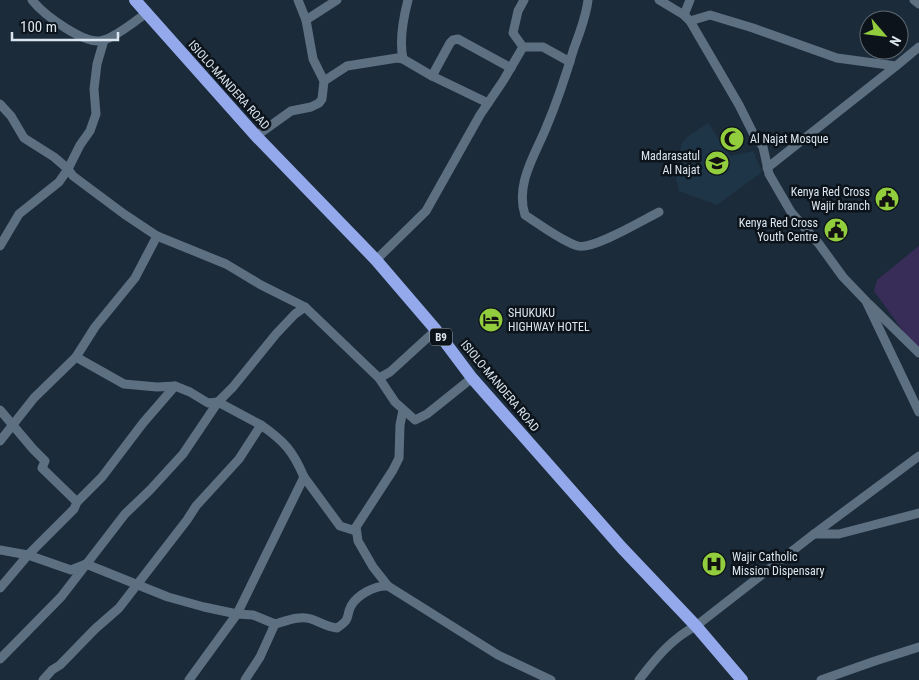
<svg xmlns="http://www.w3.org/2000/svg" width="919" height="680" font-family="'Roboto Condensed',sans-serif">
<rect width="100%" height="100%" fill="#1b2b3a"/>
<path fill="#1e3547" d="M708 123 730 156 753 151 762 172 717 205 679 191 674 170 682 143 687 137Z"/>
<path fill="#382c58" d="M919 246V353L874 291 877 280Z"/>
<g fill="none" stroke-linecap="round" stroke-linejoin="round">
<g stroke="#5d7082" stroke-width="9">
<path d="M32 0C43 14 86 47 104 40 119 35 133 22 147 13"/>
<path d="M588 0C586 17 580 32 574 48 566 75 557 102 546 128 535 155 515 184 525 215 539 224 563 242 578 246 593 250 643 220 659 212"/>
<path d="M659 0 684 15 690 21 739 105 753 133 763 147 769 174 791 212 819 244 843 277 866 301 919 412"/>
<path d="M914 0 919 4"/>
<path d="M684 15 690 0"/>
<path d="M306 20 337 0"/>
<path d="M690 21 710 15 753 28 837 58 896 66 919 47"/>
<path d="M523 47H543L570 62"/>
<path d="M403 59C399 40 403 19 408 0"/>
<path d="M432 76 450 43 453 40 458 39 511 68"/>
<path d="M324 81 347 66 397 58 403 59 432 76 488 103"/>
<path d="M0 104 11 116 24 138 54 157 68 169 73 176 124 214 157 236 226 264 261 285 305 307 379 378"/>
<path d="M256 136 291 111 311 107 319 103 322 99 324 81 313 59 306 20 298 0"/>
<path d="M767 168 896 66"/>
<path d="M0 246 19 214 59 182 68 169 80 145 90 131 96 114 94 89 97 64 104 40"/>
<path d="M376 260 426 211 480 115 503 81 523 47 513 33 518 11 524 0"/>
<path d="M869 304 919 353"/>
<path d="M436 330 390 372 379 378 395 402 415 420 427 414 472 378"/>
<path d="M76 357 95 327 135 278 157 236"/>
<path d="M0 410 33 449 45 461 42 468 77 502"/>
<path d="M0 441 34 398 76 357 124 384 157 387 175 386 190 392 208 403 218 402 261 425 239 459 196 506 187 520 119 608 95 629 60 665 52 670 43 680"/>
<path d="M304 477 340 526 356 531"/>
<path d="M814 534H839L919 513"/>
<path d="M0 550 28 555 71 570 86 564 168 597 204 607 237 614 304 477C293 451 284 441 261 425"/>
<path d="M388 586 373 567 358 541 356 527 393 470 399 458 400 425 403 410"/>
<path d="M0 588 28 555 74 509 77 502 102 477 143 423 175 386"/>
<path d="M0 659 61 597 125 514 150 490 183 454 218 402 233 387 276 334 295 314 305 307"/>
<path d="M189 680 237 614 253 615 275 624C286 621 300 615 311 619 320 622 327 627 337 628 352 618 345 618 351 606 357 595 375 585 388 586L498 655 551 680"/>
<path d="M245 680 260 657 275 624"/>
<path d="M639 680C655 659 672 638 696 626L814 534 919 456"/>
<path d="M821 680 875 661 919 647"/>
</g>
<path stroke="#94a9eb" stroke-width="12" d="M135 0 256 136 376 260 436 330 472 378 622 548 696 626 742 680"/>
</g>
<defs>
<symbol id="mosque-disc" viewBox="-11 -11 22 22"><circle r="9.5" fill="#92cd3e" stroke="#0c131a"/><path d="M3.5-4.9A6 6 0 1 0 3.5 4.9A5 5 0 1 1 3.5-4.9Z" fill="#111"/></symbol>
<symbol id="school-disc" viewBox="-11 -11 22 22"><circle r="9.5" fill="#92cd3e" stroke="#0c131a"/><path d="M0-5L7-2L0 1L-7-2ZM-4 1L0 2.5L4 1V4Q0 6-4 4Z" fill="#111"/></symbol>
<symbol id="civic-disc" viewBox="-11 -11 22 22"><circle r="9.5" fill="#92cd3e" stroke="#0c131a"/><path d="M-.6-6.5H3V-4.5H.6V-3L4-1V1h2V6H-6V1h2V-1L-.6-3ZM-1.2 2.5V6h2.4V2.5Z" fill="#111"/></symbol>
<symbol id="hotel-disc" viewBox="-11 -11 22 22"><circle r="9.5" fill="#92cd3e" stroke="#0c131a"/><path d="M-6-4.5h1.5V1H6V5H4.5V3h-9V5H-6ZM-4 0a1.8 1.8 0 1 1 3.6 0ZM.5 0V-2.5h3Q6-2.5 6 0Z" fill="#111"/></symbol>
<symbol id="hospital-disc" viewBox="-11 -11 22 22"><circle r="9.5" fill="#92cd3e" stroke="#0c131a"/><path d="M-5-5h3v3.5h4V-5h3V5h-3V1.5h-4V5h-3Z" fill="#111"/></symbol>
</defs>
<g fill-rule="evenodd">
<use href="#mosque-disc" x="718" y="125" width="28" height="28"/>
<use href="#school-disc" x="703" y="149" width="28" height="28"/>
<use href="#civic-disc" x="873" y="185" width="28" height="28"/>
<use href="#civic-disc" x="822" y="216" width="28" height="28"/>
<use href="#hotel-disc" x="477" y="306" width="28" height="28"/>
<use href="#hospital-disc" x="700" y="550" width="28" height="28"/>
</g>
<g text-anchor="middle" stroke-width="5" stroke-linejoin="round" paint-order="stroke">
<rect fill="#0c131a" stroke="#9ca6af" stroke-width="1" x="430" y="328.5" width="22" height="17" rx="4"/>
<g font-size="11" font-weight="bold" fill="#dae5ef">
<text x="441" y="341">B9</text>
</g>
<g font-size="12" fill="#dae5ef" stroke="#0c131a">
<text transform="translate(229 85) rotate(48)" y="4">ISIOLO-MANDERA ROAD</text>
<text transform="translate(500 386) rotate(50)" y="4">ISIOLO-MANDERA ROAD</text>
</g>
<g font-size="12" fill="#dae5ef" stroke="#0c131a" text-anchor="start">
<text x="750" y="143">Al Najat Mosque</text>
<text x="700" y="160" text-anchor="end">Madarasatul<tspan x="700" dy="14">Al Najat</tspan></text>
<text x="870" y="196" text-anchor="end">Kenya Red Cross<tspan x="870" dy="14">Wajir branch</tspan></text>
<text x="818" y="227" text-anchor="end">Kenya Red Cross<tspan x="818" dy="14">Youth Centre</tspan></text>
<text x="508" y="317">SHUKUKU<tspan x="508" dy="14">HIGHWAY HOTEL</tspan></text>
<text x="732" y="561">Wajir Catholic<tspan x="732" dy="14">Mission Dispensary</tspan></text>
</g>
</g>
<g transform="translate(884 35) rotate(118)"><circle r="24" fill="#0c131a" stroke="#5e676f"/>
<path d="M0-4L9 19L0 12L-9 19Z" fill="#92cd3e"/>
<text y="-8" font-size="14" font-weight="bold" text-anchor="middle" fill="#dae5ef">N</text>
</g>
<path d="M12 32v8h106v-8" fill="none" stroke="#dae5ef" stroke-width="2.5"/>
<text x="20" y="32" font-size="15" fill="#dae5ef" stroke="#0c131a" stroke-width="4" paint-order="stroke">100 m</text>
</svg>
